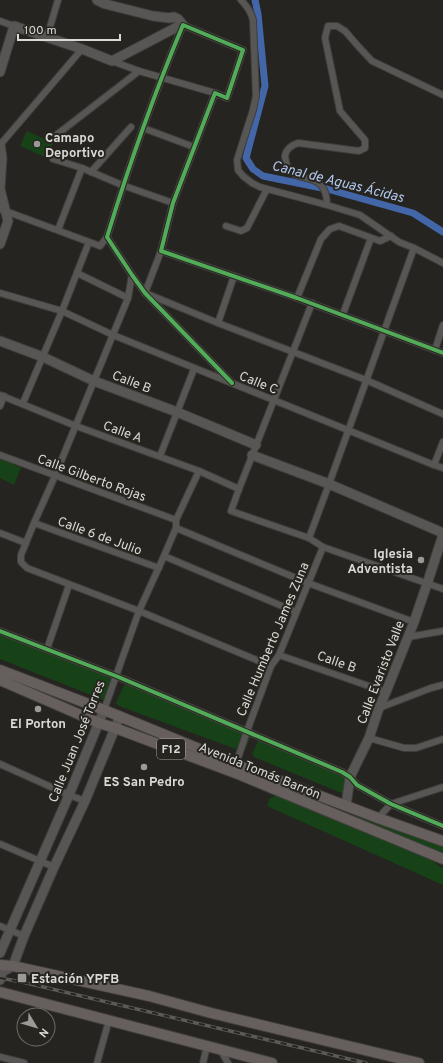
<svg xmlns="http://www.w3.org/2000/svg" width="443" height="1063" font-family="Overpass,sans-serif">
<rect width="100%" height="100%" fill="#252420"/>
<g fill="#174217">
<path d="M27 131 53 143 47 158 20 146Z"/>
<path d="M0 458 21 468 14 485 0 478Z"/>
<path d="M0 633 115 679 110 699 104 700 0 659Z"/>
<path d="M127 683 251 736 245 750 241 751 119 706 116 703 124 685Z"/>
<path d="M259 739 348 773 344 794 254 757 252 754Z"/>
<path d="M278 795 429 858 439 866 443 868V885L267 806 270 798Z"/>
<path d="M354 813 443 845V856L355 819 353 816Z"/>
</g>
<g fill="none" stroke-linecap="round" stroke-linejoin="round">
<path stroke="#4266a8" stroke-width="7" d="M255 0 258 14 265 86 246 158 253 169 263 176 327 189 413 213 443 232"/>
<defs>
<g id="street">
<path d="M241 0C247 6 251 12 253 20L256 96 253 110 237 160 238 170 243 176 252 183 260 187 327 205"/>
<path d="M0 21 14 26"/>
<path d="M47 37 58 0"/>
<path d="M112 61 139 71 215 93"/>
<path d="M443 95 372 61 358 46 345 31 337 26H328L325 38 340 111 365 140V148L359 151 298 143C292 145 286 149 285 156 285 158 286 160 286 162 290 182 312 174 321 185 326 191 327 198 327 205L360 215 399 242 414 248 443 263"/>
<path d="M143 128 194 147"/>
<path d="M55 136 139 71"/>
<path d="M0 145 82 49"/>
<path d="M53 159 82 168 122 185 173 203"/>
<path d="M91 172 131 127"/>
<path d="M0 209 100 246 107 237"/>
<path d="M226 226 241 231 247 228 267 189"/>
<path d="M58 230 82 168"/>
<path d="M161 251 145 293 218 323 366 380 443 414"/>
<path d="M77 273 128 298"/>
<path d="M132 275 128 298 55 476 34 523 21 555V562L27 568 139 611 271 666"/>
<path d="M0 293 62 311 113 335 434 465 443 468"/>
<path d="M297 298 321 239 330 229 339 226 380 241 391 236"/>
<path d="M312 303 239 489 231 511 309 538 323 547 443 589"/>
<path d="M343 314 371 238"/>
<path d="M218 323 234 276"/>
<path d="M435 350 443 325"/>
<path d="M232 383 145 293 132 275 107 237C129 165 154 94 183 25L243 50 227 98 215 93 173 203 161 251 297 298 443 353"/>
<path d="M0 395 76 426 199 471 239 489"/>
<path d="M23 403 62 311 89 242"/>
<path d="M0 406 4 396"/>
<path d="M0 455 176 520"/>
<path d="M160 456 194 369"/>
<path d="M434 465 443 442"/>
<path d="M34 523 159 568"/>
<path d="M176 528 308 583 414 622"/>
<path d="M0 533 26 543"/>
<path d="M309 538 329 484 414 248"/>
<path d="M164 556 296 612"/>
<path d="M0 631 116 676 342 772 350 777 357 785 391 804 443 826"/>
<path d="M408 637 443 631"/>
<path d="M47 649 69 585"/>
<path d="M279 655 386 692"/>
<path d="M379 708 431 688 443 685"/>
<path d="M104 710 139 611 164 556 176 528V520L199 471"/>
<path d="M369 738 404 748H416L443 739"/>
<path d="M0 764 69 795 85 801"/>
<path d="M236 764 247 731 271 666 279 655 323 547"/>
<path d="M378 818 391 804 443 787"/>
<path d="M0 844 54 867"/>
<path d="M0 926 24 936"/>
<path d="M220 1049 228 1063"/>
<path d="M0 1057 24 1063"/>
<path d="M97 1063 109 1020"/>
<path d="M203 1063 207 1046"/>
</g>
<g id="secondary">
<path d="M0 72 14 26 82 49 112 61 177 27 183 25 178 19 174 17 169 18 153 16 105 4 97 0"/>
<path d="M0 144 2 158 0 189 8 221 0 244"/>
<path d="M0 341 43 357 94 381 177 412 256 445"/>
<path d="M252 455 329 484 443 533"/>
<path d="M346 806 350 777 369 738 379 708 386 692 414 622 427 584 443 535"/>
<path d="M0 953 69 795 104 710"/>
<path d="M0 980 2 972 13 966 24 936 54 867 85 801 120 716"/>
</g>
<g id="primary">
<path d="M0 670 104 710 236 764 378 818 443 841"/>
<path d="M0 680 99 723 115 728 238 774 443 859"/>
<path d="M0 965 13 966 149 996 211 1013 419 1063"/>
<path d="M0 992 272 1063"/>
</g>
</defs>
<use href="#street" stroke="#3f3e3b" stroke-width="8"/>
<use href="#secondary" stroke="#3f3e3b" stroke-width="11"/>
<use href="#primary" stroke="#3f3e3b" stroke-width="12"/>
<use href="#street" stroke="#575654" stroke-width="6"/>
<use href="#secondary" stroke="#575654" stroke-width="9"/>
<use href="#primary" stroke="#665f5e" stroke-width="10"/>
<defs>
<path id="rail" d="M0 978 22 982 366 1063"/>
</defs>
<use href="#rail" stroke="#5b5a57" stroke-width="3.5"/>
<use href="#rail" stroke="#26251f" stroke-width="2" stroke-dasharray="6" stroke-linecap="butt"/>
<defs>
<g id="cycleway">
<path d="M232 383 145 293 132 275 107 237C129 165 154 94 183 25L243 50 227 98 215 93 173 203 161 251 297 298 443 353"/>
<path d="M0 631 116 676 342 772 350 777 357 785 391 804 443 826"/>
</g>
</defs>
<use href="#cycleway" stroke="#26251f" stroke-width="6"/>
<use href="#cycleway" stroke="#51ab58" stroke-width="4"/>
</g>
<g fill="#9b9a96" stroke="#26251f" stroke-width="1.5">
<circle cx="37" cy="144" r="4"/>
<circle cx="421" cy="560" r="4"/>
<circle cx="38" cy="709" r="4"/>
<circle cx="144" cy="767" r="4"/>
<rect x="17" y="973" width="10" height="10" rx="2"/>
</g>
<g text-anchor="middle" stroke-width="4" stroke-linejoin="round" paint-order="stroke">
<rect fill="#26251f" stroke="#a4a39e" stroke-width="1" x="157" y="739" width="28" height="20" rx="3"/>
<g font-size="12" font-weight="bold" fill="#dad9d5">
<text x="171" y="753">F12</text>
</g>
<g font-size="13" font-weight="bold" fill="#dad9d5" stroke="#26251f" text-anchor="start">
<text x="45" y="142">Camapo<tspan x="45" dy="15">Deportivo</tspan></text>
<text x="413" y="558" text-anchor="end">Iglesia<tspan x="413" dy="15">Adventista</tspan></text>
<text x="38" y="728" text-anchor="middle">El Porton</text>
<text x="144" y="786" text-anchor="middle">ES San Pedro</text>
<text x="31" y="983">Estación YPFB</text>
</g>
<g font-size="13" fill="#dad9d5" stroke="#26251f">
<text transform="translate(132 381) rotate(21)" y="5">Calle B</text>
<text transform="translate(259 382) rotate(22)" y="5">Calle C</text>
<text transform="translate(123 431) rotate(20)" y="5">Calle A</text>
<text transform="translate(92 477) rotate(20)" y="5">Calle Gilberto Rojas</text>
<text transform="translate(100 535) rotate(20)" y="5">Calle 6 de Julio</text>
<text transform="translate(272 639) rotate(-67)" y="5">Calle Humberto James Zuna</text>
<text transform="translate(337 661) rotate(19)" y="5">Calle B</text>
<text transform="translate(380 672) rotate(-69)" y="5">Calle Evaristo Valle</text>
<text transform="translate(76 741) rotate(-68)" y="5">Calle Juan José Torres</text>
<text transform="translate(260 770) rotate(22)" y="5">Avenida Tomás Barrón</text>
</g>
<g font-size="14" font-style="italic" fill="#b2c8f0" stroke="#26251f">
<text transform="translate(338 181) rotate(14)" y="5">Canal de Aguas Ácidas</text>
</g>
</g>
<g transform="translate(36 1027) rotate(128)"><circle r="19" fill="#26251f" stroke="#6e6d68"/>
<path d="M0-3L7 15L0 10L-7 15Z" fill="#9b9a96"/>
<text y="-6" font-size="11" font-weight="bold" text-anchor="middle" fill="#dad9d5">N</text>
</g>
<path d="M18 34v6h102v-6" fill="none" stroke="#dad9d5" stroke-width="2"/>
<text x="24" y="34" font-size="12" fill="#dad9d5" stroke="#26251f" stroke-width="3" paint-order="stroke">100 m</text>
</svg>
